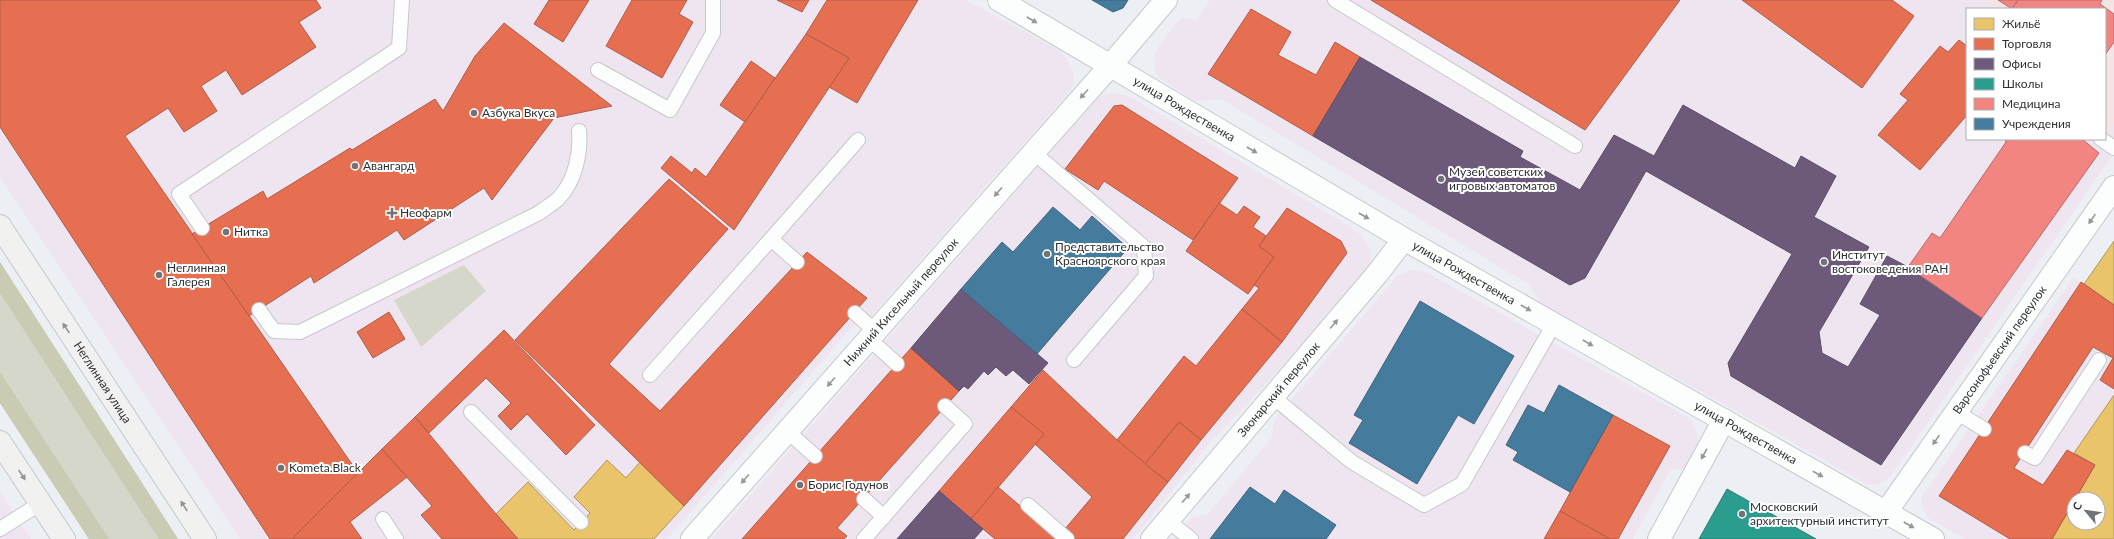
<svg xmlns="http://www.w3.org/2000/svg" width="2114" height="539" font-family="Lato,sans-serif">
<rect width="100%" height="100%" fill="#eceff4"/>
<g fill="#efe5f0" fill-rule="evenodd">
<path d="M0 0H966L1059 50 1064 55 1073 70 1074 83 1069 92 863 325 853 326 667 539H240L0 177Z"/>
<path d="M1210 0H2114V153L1890 477 1880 484 1869 485 1542 303 1528 284 1221 99 1196 101 1161 79 1155 72 1154 63 1155 54 1160 44 1182 17 1196 20ZM1967 9H2105V139H1967Z"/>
<path d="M1113 92 1131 97 1346 224 1361 235 1369 246 1371 257 1367 275 1211 442 1133 539H712L1098 98 1105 94Z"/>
<path d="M1410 270 1426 272 1687 417 1693 422 1699 440 1686 469 1670 470 1633 539H1174L1191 518 1208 514 1272 437 1274 420 1397 276Z"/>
<path d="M2074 277 2114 305V539H1965L1928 518 1922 508 1921 498ZM2074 499H2098V523H2074Z"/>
<path d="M0 492 31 539H0Z"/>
</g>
<path fill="#f3e5e6" d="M1984 0H2114V124L2109 132 2105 130V9H1999Z"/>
<g fill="#d4d7c9">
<path d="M0 262 178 539H89L0 403Z"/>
<path d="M464 265 486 291 421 347 394 300Z"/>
</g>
<g fill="#c9ccb3">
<path d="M0 262 178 539H159L0 293Z"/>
<path d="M0 372 109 539H89L0 403Z"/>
</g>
<g fill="#e9c46a" stroke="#b1985a">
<path d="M2114 241V305L2084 284Z"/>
<path d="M2114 395V539H2052L2074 502V523H2098V499H2075L2095 465 2074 453Z"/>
<path d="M607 460 626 478 640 462 684 506 654 539H518L496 514 528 482 574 530 590 513 574 497Z"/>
</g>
<g fill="#e76f51" stroke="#b05c48">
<path d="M0 0H316L321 8 299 22 316 47 242 95 226 70 201 86 217 111 184 132 168 108 125 136 358 473 292 539H270L0 127Z"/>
<path d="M549 0H589L563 42 534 24Z"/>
<path d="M632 0H687L679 14 693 22 662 78 606 46Z"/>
<path d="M777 0H809L802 12Z"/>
<path d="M827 0H918L857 103 829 87 849 58 806 34Z"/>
<path d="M1371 0H1680L1585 130Z"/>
<path d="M1742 0H1892L1914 16 1862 88Z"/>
<path d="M1251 9 1291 32 1278 55 1316 75 1335 42 1360 57 1313 136 1208 74Z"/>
<path d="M504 23 612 106 554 118 492 200 484 188 404 240 397 230 314 283 311 276 249 316 192 234 263 191 267 199 350 148 352 150 435 99 443 111 475 56Z"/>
<path d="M806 34 849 58 734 230 661 168 671 156 692 173 695 168 706 177Z"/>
<path d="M1959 40 1967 46V115L1920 170 1878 135 1908 100 1900 94 1940 46 1948 52Z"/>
<path d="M751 61 775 78 745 122 720 105Z"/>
<path d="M1122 105 1238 178 1193 240 1104 181 1098 190 1065 169 1114 106Z"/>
<path d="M669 179 728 229 609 364 660 411 807 252 867 298 684 506 515 340Z"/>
<path d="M1219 203 1237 215 1244 206 1260 217 1253 227 1266 236 1259 246 1274 257 1248 294 1186 251Z"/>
<path d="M1287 208 1341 241 1347 253 1282 342 1242 309 1259 288 1254 285 1274 257 1259 246Z"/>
<path d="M2081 282 2114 305V389L2100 380 2113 358 2093 347 2014 468 2043 485 2067 450 2095 465 2052 539H2010L1939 496Z"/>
<path d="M1242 309 1282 342 1201 440 1179 422 1145 464 1117 440 1184 356 1196 366Z"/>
<path d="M389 312 405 339 373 358 357 332Z"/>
<path d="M504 330 595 425 566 455 527 414 511 430 498 416 511 403 486 378 429 433 415 417Z"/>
<path d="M911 348 959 391 837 528 847 536 844 539H742Z"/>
<path d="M1043 370 1117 440 1168 482 1123 539H1075L1064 530 1092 497 1035 444 1044 434 1011 407Z"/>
<path d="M1011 407 1044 434 971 519 939 491Z"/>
<path d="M1613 415 1670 446 1618 539H1610L1560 511Z"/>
<path d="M415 417 496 514 518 539H442L421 515 432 506 382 449Z"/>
<path d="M1179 422 1201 440 1168 482 1145 464Z"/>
<path d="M382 449 407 477 350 522 362 539H292Z"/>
<path d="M998 487 1059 539H995L971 519Z"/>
<path d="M1560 511 1610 539H1544Z"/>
</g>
<g fill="#6d597a" stroke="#5a4d65">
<path d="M1360 57 1523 151 1520 157 1580 190 1614 135 1654 156 1683 105 1795 168 1801 156 1836 176 1814 217 1869 247 1819 332 1822 353 1848 367 1880 315 1860 304 1887 256 1908 267 1982 318 1881 465 1731 376 1728 363 1792 254 1646 171 1585 278 1570 285 1313 136Z"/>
<path d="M961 289 1048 363 1029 384 1013 370 1006 376 996 367 988 375 984 371 968 389 964 386 959 391 911 348Z"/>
<path d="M939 491 983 529 974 539H897Z"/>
</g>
<path fill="#2a9d8f" stroke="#2b7d74" d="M1727 489 1816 539H1699Z"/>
<g fill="#f28482" stroke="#b76b6b">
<path d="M1998 0H2018L2012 9Z"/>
<path d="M2018 0H2102L2100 4 2114 14V42L2105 55V9H2012Z"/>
<path d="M2005 139H2082L2099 153 1982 318 1908 267 1932 233 1940 238 2006 142Z"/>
</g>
<g fill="#457b9d" stroke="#3e657e">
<path d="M1092 0H1128L1123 8 1113 12Z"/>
<path d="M1053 207 1080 230 1092 216 1128 248 1037 354 961 289 1002 242 1013 252Z"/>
<path d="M1420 301 1514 356 1474 424 1458 415 1417 484 1349 443 1363 420 1354 415Z"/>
<path d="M1559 385 1613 415 1570 492 1513 460 1518 452 1506 445 1528 405 1544 413Z"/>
<path d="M1250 487 1275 504 1284 490 1336 525 1326 539H1210Z"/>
</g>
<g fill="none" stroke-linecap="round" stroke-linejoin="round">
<defs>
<g id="lane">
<path d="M1335 0 1575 146"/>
<path d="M598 70 670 110 713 33V0"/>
<path d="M2101 139 2114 148"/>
<path d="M1033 152 1144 247 1146 276 1074 360"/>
<path d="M202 228 179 194 399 48 402 0"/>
<path d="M771 239 858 140"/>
<path d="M259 310 274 331 300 332 539 213C545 208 553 204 559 198 575 181 581 153 579 131"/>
<path d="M855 313 875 331"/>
<path d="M868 338 897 364"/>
<path d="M650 375 771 239 797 262"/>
<path d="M1273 397 1352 462 1424 505 1462 484 1554 324"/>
<path d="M471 412 581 522"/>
<path d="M1956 412 1984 429"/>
<path d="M787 431 815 456"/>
<path d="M2025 453 2035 458 2099 360"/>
<path d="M864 499 884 517"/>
<path d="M1028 505 1067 539"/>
<path d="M383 519 396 539"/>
<path d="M1167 520 1191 539"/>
<path d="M0 529 41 503"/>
<path d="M864 539 965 424 945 406"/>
</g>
<g id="street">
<path id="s1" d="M999 0 1404 239 1933 539"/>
<path id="s2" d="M1886 512 2114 187"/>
<path id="s3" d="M692 539 1110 66 1166 0"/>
<path id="s4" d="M1152 539 1377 274 1404 239"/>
<path d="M1659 539 1724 420"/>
</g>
<g id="secondary">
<path id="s5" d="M0 226 205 539"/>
<path d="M0 442 64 539"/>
</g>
</defs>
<use href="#lane" stroke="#c6c8cc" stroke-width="16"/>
<use href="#street" stroke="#c6c8cc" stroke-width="24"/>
<use href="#secondary" stroke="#c6c8cc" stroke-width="24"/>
<use href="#lane" stroke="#fcfdfd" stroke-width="14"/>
<use href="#street" stroke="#fcfdfd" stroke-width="22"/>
<use href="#secondary" stroke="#f1f1ef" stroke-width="22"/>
</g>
<defs><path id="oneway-solid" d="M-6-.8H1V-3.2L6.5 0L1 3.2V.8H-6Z"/></defs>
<g fill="#959798">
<use href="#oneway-solid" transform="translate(1032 20) rotate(30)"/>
<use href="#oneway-solid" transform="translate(1084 94) rotate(132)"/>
<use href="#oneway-solid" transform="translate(1252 150) rotate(30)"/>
<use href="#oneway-solid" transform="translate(998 192) rotate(131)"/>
<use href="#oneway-solid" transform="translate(1364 216) rotate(30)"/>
<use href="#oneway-solid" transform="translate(2092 219) rotate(125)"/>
<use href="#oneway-solid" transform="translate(1526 308) rotate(30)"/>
<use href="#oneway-solid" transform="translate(1334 324) rotate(-50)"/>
<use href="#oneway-solid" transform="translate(1588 343) rotate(30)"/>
<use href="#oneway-solid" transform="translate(831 382) rotate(131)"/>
<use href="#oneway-solid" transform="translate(1936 440) rotate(125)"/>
<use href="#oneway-solid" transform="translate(1704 454) rotate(119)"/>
<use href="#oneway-solid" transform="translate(1818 474) rotate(29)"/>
<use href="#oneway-solid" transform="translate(745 479) rotate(132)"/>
<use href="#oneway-solid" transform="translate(1186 498) rotate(-49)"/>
<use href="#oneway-solid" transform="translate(1909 525) rotate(30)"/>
</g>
<g fill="#909192">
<use href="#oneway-solid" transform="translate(66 328) rotate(-123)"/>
<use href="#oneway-solid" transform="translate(22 475) rotate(56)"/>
<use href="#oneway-solid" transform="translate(184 506) rotate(-123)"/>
</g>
<g fill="#707477" stroke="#fff" stroke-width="1.5">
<circle cx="474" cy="113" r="4"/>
<circle cx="355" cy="166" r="4"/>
<circle cx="1441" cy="179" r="4"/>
<path d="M390 207h4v4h4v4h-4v4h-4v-4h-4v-4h4z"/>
<circle cx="226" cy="232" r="4"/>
<circle cx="1047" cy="254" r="4"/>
<circle cx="1824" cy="262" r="4"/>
<circle cx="159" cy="275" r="4"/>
<circle cx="281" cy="468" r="4"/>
<circle cx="800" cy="485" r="4"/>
<circle cx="1742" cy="514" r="4"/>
</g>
<g text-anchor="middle" stroke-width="4" stroke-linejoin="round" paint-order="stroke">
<g font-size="12" fill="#2e3134" stroke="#fff">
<text dy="4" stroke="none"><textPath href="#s1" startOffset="215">улица Рождественка</textPath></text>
<text dy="4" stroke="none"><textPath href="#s1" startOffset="539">улица Рождественка</textPath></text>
<text dy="4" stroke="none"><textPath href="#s3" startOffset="316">Нижний Кисельный переулок</textPath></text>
<text dy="4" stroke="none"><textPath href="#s2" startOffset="198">Варсонофьевский переулок</textPath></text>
<text dy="4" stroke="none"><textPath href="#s5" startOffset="187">Неглинная улица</textPath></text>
<text dy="4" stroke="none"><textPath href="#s4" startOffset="196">Звонарский переулок</textPath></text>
<text dy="4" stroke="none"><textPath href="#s1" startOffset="863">улица Рождественка</textPath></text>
</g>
<g font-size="12" fill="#2e3134" stroke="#fff" text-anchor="start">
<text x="482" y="117">Азбука Вкуса</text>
<text x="363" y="170">Авангард</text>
<text x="1449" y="176">Музей советских<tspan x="1449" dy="14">игровых автоматов</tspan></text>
<text x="400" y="217">Неофарм</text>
<text x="234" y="236">Нитка</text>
<text x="1055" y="251">Представительство<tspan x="1055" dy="14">Красноярского края</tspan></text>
<text x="1832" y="259">Институт<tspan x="1832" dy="14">востоковедения РАН</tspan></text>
<text x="167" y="272">Неглинная<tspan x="167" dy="14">Галерея</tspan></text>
<text x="289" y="472">Kometa.Black</text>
<text x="808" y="489">Борис Годунов</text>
<text x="1750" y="511">Московский<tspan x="1750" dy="14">архитектурный институт</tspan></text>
</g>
</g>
<rect x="1966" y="8" width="140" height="132" fill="#ffffff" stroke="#abadae"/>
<rect x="1974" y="18" width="20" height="12" fill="#e9c46a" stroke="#abadae"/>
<text x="2002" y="28" font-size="12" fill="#2e3134">Жильё</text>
<rect x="1974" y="38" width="20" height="12" fill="#e76f51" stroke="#abadae"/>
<text x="2002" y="48" font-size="12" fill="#2e3134">Торговля</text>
<rect x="1974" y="58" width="20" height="12" fill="#6d597a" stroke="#abadae"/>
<text x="2002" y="68" font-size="12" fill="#2e3134">Офисы</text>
<rect x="1974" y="78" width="20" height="12" fill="#2a9d8f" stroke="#abadae"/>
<text x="2002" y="88" font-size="12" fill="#2e3134">Школы</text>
<rect x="1974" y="98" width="20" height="12" fill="#f28482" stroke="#abadae"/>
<text x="2002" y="108" font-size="12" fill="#2e3134">Медицина</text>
<rect x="1974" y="118" width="20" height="12" fill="#457b9d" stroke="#abadae"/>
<text x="2002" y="128" font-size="12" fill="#2e3134">Учреждения</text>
<g transform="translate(2086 511) rotate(299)"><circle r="19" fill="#ffffff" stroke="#abadae"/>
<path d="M0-3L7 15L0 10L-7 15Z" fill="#707477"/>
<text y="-6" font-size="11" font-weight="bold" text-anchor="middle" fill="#2e3134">С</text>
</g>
</svg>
